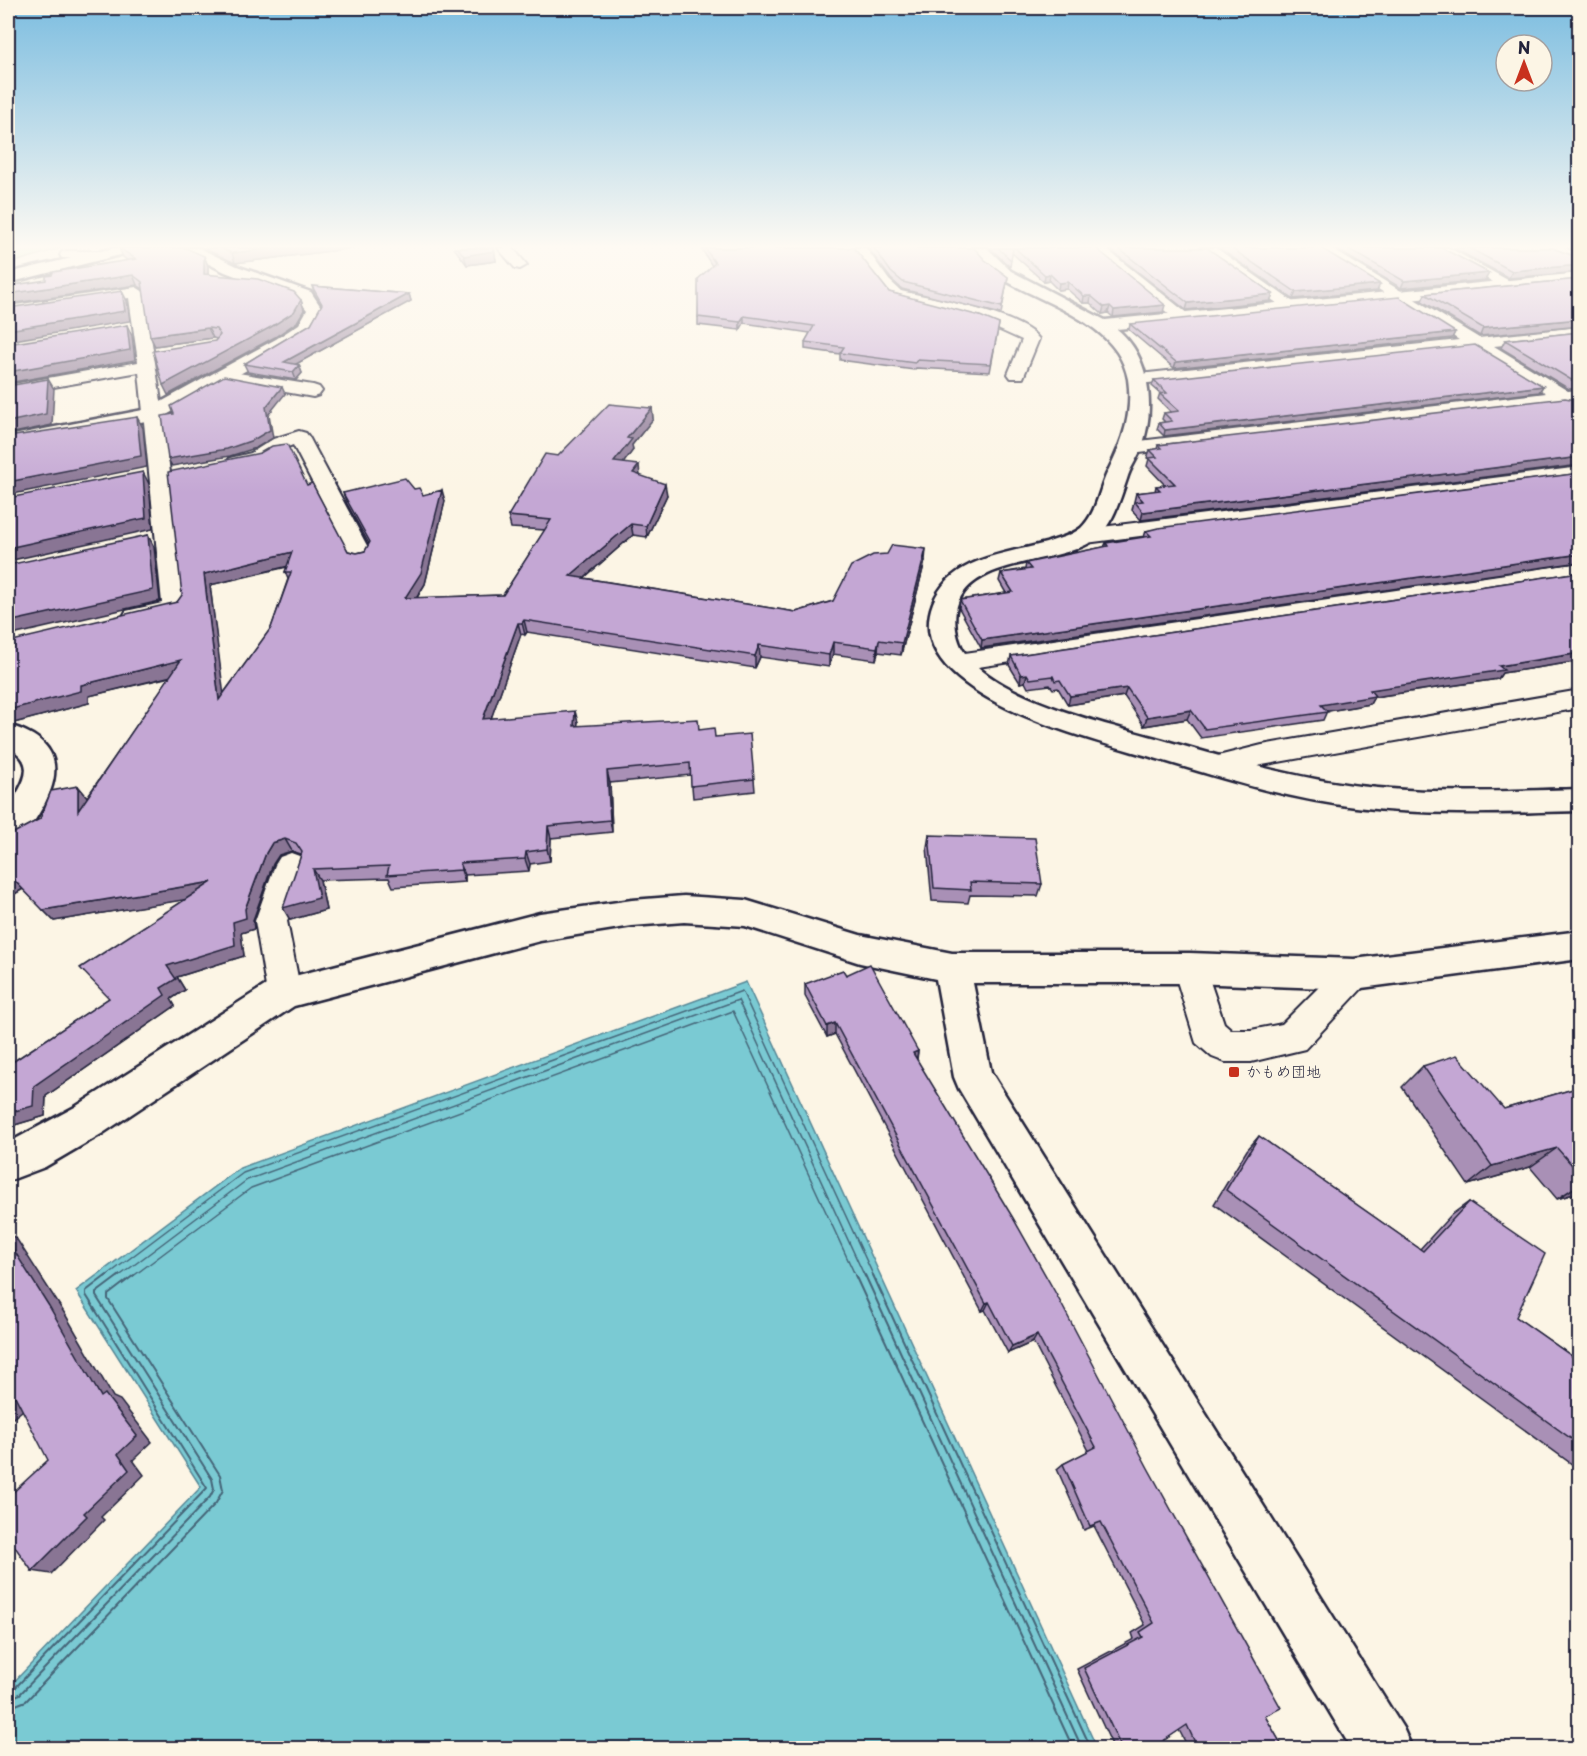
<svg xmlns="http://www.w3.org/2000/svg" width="1587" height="1756" font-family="'Playpen Sans','Klee One',sans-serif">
<rect width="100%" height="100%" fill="#fcf5e5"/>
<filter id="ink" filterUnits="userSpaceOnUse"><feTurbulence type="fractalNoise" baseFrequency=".0167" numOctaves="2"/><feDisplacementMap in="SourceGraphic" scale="12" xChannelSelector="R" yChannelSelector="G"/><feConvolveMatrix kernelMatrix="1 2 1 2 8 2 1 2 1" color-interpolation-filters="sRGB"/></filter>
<g filter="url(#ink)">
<path fill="#b5ebae" stroke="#6c8674" stroke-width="1.5" d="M8 248H61L8 264Z"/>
<path fill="#7acad3" stroke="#578796" stroke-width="1.5" d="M746 982 1097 1748H8V1688L201 1487 76 1291 240 1168Z"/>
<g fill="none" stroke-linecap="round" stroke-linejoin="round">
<g stroke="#456578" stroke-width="1.5">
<path d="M105 1277 243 1173 742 991 874 1277"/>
<path d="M118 1277 247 1180 738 1000 865 1277"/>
<path d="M132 1277 251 1188 733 1011 856 1277"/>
</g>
<g stroke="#456578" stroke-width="2">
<path d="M855 1275 1073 1748"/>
<path d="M865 1275 1082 1748"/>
<path d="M873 1275 1091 1748"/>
<path d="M8 1691 14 1689 207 1488 86 1295V1291L107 1275"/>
<path d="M8 1699 20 1694 210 1497 214 1489 212 1479 96 1296V1293L120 1275"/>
<path d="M8 1708 26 1701 216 1503 223 1490 220 1475 108 1299V1295L134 1275"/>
</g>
<defs>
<g id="minor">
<path d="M498 248H513L527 265 520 269 515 268Z"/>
<path d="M852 248H866L889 280 901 291C932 298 1021 314 1039 339L1023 378H1011L1008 374 1022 340 980 321 889 297 879 286Z"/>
<path d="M1090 248H1105L1188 314 1190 317 1188 320H1176Z"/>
<path d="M1200 248H1216L1299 306 1297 309H1285Z"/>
<path d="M1313 248H1330L1479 338 1580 327V337L1494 346 1568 391 1580 390V401L1570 406 1561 403 1131 454 1124 452 1121 448 1124 444 1131 442 1546 393 1473 348 1139 384 1133 383 1130 379 1133 375 1139 374 1459 340Z"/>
<path d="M1432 248H1449L1517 285 1514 288H1504Z"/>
<path d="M67 251H102L109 255 102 259 62 258 60 255 62 252Z"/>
<path d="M136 287 144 292 163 414 186 607 183 612 135 623 126 621 123 616 126 611 162 603 139 372 8 395V385L138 362 129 298 8 316V306Z"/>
<path d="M226 371 313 385 319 387 322 391 319 395 313 397 220 380 217 376 220 372Z"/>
<path d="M299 431 306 433 309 437 372 555 369 560 361 562 353 560 350 555 293 445C271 452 255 473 230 466L227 462 230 458 251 453 273 439Z"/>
<path d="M1580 467V479L1086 543 1078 541 1075 536 1078 531 1086 529Z"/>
<path d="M1580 563V577L958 670 949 668 945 662 949 656 958 654Z"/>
<path d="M1580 690V708L1262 765 1216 776 1206 773 1202 766 1206 759 1262 745Z"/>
<path d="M291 853 302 857 307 865 287 921 301 993 296 1003 284 1008 272 1003 267 993 255 921 275 865 280 857Z"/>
<path d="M1190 954 1202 958 1224 1023 1232 1030H1251L1282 1024 1342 964 1354 960 1366 964 1371 974 1366 984 1305 1049 1251 1062H1225L1212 1057 1196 1043 1173 968 1178 958Z"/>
</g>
<g id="tertiary">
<path d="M181 248H199L237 266 311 292 323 310 312 331 288 347 161 418 8 448V436L148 409 276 339 299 324 307 310 299 300 225 272 183 251Z"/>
<path d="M971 248H987L1011 271 1105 320 1580 273V283L1117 329C1151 357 1156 409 1141 449 1137 459 1130 468 1127 479 1120 499 1113 526 1094 540 1059 565 971 557 957 606 953 620 956 641 965 653 998 699 1102 723 1156 738 1229 759 1302 781 1378 788 1445 794 1513 791 1580 789V811C1505 813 1430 816 1356 807 1286 799 1218 777 1151 757 1094 740 898 695 933 603 950 558 1005 554 1046 543 1057 539 1071 536 1081 528 1097 513 1099 489 1108 471 1123 441 1133 413 1128 379 1118 323 1046 305 1003 279 991 272 980 259 971 248Z"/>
<path d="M8 725C61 740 65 772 38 815 30 828 24 838 8 843 7 835 5 818 8 810 19 787 42 765 8 747Z"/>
<path d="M684 896 745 900 860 935 952 953H1190L1354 959 1580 931V959L1354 989 1190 983H973L991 1072 1403 1728 1412 1748H1351L959 1089 954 1077 936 979 860 963 745 926 684 922 632 926 540 941 294 1006 103 1133 45 1167 8 1181V1143L75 1107 271 982 540 913 632 900Z"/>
</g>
<path id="secondary" d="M114 248H139L136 251 8 283V273Z"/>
</defs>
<use href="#minor" stroke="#22223b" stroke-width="4"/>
<use href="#tertiary" stroke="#22223b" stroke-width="5"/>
<use href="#secondary" stroke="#22223b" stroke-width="5"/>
<use href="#minor" fill="#fcf5e5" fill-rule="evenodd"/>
<use href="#tertiary" fill="#fcf5e5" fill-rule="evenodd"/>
<use href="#secondary" fill="#fcf5e5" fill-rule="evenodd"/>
</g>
<g fill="#a990b6" stroke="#22223b" stroke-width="1.5" fill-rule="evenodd">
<path d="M119 248 204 256 208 266V274L301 300 304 310 297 322 275 337 168 395 217 339 213 338 155 346 143 289 137 285 46 280 128 261 123 257Z"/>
<path d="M203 248H354L235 263Z"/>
<path d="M454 248H494L496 261 467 265Z"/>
<path d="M701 248H854L889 292 999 324 990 372 916 368 914 370 840 360V354L805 349V342L810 333 744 323 740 330 698 325V317L712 266Z"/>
<path d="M868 248H974L985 260 1008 277 1001 314 902 289 891 279Z"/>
<path d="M990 248H1095L1163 312 1113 317 1108 313 1102 314 1090 303H1083L1067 289 1058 290 1049 281 1044 282 1012 253 1010 267Z"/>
<path d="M1108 248H1207L1273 294 1270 301 1186 310Z"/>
<path d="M1219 248H1321L1377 291 1293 299Z"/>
<path d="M1334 248H1442L1489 273 1485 280 1401 288Z"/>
<path d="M1453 248H1552L1580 258V272L1509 278Z"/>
<path d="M1566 248H1580V253Z"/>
<path d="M1580 279V326L1480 336 1422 301 1425 294Z"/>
<path d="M312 286 409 294 411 301 296 364 299 365 302 373 296 380 248 372 244 364 311 324 322 305 314 293Z"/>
<path d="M1130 324 1455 332 1452 338 1174 368 1129 330Z"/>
<path d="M1580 332V388L1569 389 1501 348 1505 340Z"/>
<path d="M1154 380 1543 386 1539 392 1164 436 1157 429 1159 423 1165 422 1162 419 1164 413 1171 412 1158 399 1160 393 1152 386Z"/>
<path d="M1580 398V465L1141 520 1132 510 1136 493 1155 491 1156 486 1165 485 1147 466 1149 459 1147 458 1150 450 1157 449 1158 445 1576 400Z"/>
<path d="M652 408 653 419 632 445 633 450 623 463 667 495 647 537 633 535 584 578 796 612 833 601 925 561 901 655 878 652 876 660 833 654 829 667 760 657 755 668 527 632 525 635 521 634 491 718 578 722 577 726 699 730 715 737 754 779 755 791 693 798 691 775 610 783 612 832 551 838 550 861 530 864 529 871 465 875V882L393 887 389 878 320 880 326 910 290 920 301 854 292 851 279 855 273 864 253 920 254 929 241 933 244 956 177 977 185 990 171 999 175 1006 46 1096 45 1116 8 1127V1065L109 998 186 899 54 921 23 889 8 898V836L40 819 78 786 87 797 170 677 89 696V703L14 723 177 602 307 485 348 551 357 553 365 551 369 544 347 504 343 493 414 489 423 495 445 501 425 584 417 598 503 595 545 530 511 528 508 516 558 456ZM287 567 285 572 288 579 271 628 223 694 210 585Z"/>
<path d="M1580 473V562L981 648 959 608 960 600 1006 593 999 581 1001 573 1025 569 1026 563 1104 547 1106 543 1144 537 1146 531Z"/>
<path d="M1580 572V661L1502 673 1498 679 1374 697 1370 704 1327 711 1323 720 1201 738 1187 719 1144 726 1124 696 1068 705 1058 688 1053 689 1050 685 1028 688 1025 682 1020 683 1009 665 1011 656Z"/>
<path d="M929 835 1042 884 1038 896 970 895 968 903 932 901 927 847Z"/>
<path d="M846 975 918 1051 917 1060 1265 1716 1284 1749H1189L1179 1730 1151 1749H1114L1077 1669 1134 1639 1132 1633 1145 1625 1094 1526 1084 1530 1057 1469 1063 1464 1089 1451 1033 1342 1008 1353 985 1310 982 1311 835 1034 827 1037 805 996V984Z"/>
<path d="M1423 1066 1504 1109 1580 1087V1192L1557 1199 1530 1167 1468 1185 1402 1087Z"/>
<path d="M1259 1136 1420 1249 1451 1215 1469 1202 1516 1317 1580 1362V1470L1214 1204 1247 1150Z"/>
</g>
<g fill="#897594" stroke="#22223b" stroke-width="1.5">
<path d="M277 248H354L235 263 232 253Z"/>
<path d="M494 248 496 261 467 265 464 256Z"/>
<path d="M204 256 208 266V284L204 274Z"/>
<path d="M1580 265V272L1509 278 1512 271Z"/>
<path d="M1489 273 1485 280 1401 288 1404 281Z"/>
<path d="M1050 274 1049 281 1044 282 1045 275Z"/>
<path d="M133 275 137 285 8 304V294Z"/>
<path d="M1068 282 1067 289 1058 290 1059 283Z"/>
<path d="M1380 284 1377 291 1293 299 1296 292Z"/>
<path d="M122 291 127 301 130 321 8 341V342V330Z"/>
<path d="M409 294 411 301 287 369 284 362Z"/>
<path d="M1273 294 1270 301 1186 310 1188 303Z"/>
<path d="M1084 296H1091L1090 303H1083Z"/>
<path d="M301 300 304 310 297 322 275 337 168 395 163 385Z"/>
<path d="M1165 305 1163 312 1113 317 1114 310Z"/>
<path d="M1110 306 1108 313 1102 314 1104 307Z"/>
<path d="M744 316V323L740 330V322Z"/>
<path d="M1580 319V326L1480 336 1483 328Z"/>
<path d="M127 325 132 336 135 360 8 383V372Z"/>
<path d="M208 328 213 338 155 346 150 336Z"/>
<path d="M1455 332 1452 338 1174 368 1176 362Z"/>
<path d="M299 365 302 373 296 380 293 372Z"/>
<path d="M48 379 54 389 52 425 8 434V435V422Z"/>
<path d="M1543 386 1539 392 1164 436 1165 430Z"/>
<path d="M282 387 285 394 269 414 273 438 256 448 230 456 172 466 168 459 266 407Z"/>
<path d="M652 408 653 419 632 445 633 450 616 473 614 462 627 438Z"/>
<path d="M137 417 143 428 147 467 8 495V496V482Z"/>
<path d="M1580 457V465L1141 520 1143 512Z"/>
<path d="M639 465 640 476 633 473Z"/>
<path d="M143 472 149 484 153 529 8 561V548Z"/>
<path d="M665 484 667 495 647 537 646 526Z"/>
<path d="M442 490 445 501 425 584 409 610 405 598Z"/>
<path d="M631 524 633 535 572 588 570 576Z"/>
<path d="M148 535 154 547 160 601 8 636V622Z"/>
<path d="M926 549 925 561 901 655 902 643Z"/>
<path d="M292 552 297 564 210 585 226 712 219 700 204 574Z"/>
<path d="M1580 554V562L981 648 982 640Z"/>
<path d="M524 620 527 632 525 635 522 623Z"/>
<path d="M518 623 521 634 487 730 483 719Z"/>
<path d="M879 640 878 652 876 660 877 648Z"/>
<path d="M833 642V654L829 667V655Z"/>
<path d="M759 645 760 657 755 668V656Z"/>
<path d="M1580 653V661L1502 673 1498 679 1374 697 1370 704 1317 713 1321 705 1370 690 1499 666Z"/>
<path d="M181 660 188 672 89 696V703L14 723 8 714V710L81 685Z"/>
<path d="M1027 674 1025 682 1020 683 1021 675Z"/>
<path d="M1127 688 1124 696 1068 705 1070 696Z"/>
<path d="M1191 710 1187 719 1144 726 1147 717Z"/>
<path d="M575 711 578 722 576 738 574 726Z"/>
<path d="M607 771 610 783 612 832 610 820Z"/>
<path d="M78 786 88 798 78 811Z"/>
<path d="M548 826 551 838 550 861 547 849Z"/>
<path d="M285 839 292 851 279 855 273 864 253 920 254 929 241 933 244 956 177 977 185 990 171 999 175 1006 46 1096 45 1116 8 1127V1113L34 1086 161 988 167 966 233 922 245 909 266 853 272 843Z"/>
<path d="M526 852 530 864 529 871 525 859Z"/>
<path d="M460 863 465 875V882L461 870Z"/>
<path d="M313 869 320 880 326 910 290 920 283 908Z"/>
<path d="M12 878 23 889 8 898V880Z"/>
<path d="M212 882 220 894 54 921 43 910Z"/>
<path d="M835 1023V1034L827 1037V1026Z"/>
<path d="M918 1051 916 1062 913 1053Z"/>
<path d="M1557 1148 1530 1167 1468 1185 1492 1166Z"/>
<path d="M1580 1184V1192L1557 1199Z"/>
<path d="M8 1231 10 1235 16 1238 65 1314 113 1397 120 1400 152 1442 133 1460 144 1475 101 1517 104 1520 51 1574 32 1571 84 1513 118 1454 101 1397 8 1241Z"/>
<path d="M989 1302 985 1310 982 1311 986 1303Z"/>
<path d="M1037 1335 1033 1342 1008 1353 1012 1346Z"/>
<path d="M15 1396 32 1403 8 1422V1402Z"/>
</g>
<g fill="#c4a7d4" stroke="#22223b" stroke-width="1.5" fill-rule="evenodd">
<path d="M119 248H186L204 256V274L258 279 294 292 301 300 294 312 271 327 163 385 153 351 215 341 220 335 216 329 208 328 150 336 142 282 133 275 8 294V286L46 280V276L52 275 53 272 136 259Z"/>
<path d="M220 248H277L232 253Z"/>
<path d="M458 248H494V251L464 256Z"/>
<path d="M705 248H854L889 292 980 316 999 324 991 364 917 360 915 363 840 353 844 347 805 342 814 326 744 316 740 322 698 317V279L715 263Z"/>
<path d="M874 248H974L985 260 1008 277 1002 307 903 282 891 272Z"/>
<path d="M998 248H1013L1011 260Z"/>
<path d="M1015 248H1096L1165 305 1114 310 1110 306 1104 307 1091 296H1084L1068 282 1059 283 1050 274 1045 275Z"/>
<path d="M1118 248H1207L1273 294 1188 303Z"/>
<path d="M1231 248H1321L1380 284 1296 292Z"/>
<path d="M1347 248H1442L1489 273 1404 281Z"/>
<path d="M1469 248H1552L1580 258V265L1512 271Z"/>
<path d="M1580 279V319L1483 328 1425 294Z"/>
<path d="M312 286 409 294 284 362 299 365 293 372 244 364 311 324 322 304Z"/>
<path d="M122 291 125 311 8 330V308Z"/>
<path d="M1399 297 1455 332 1176 362 1130 324Z"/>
<path d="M127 325 130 350 8 372V344Z"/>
<path d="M1580 332V381H1573L1505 340Z"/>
<path d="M1475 345 1543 386 1165 430 1159 423 1172 421 1164 413 1179 411 1160 394 1167 393 1154 380Z"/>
<path d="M224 376 282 387 266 407 270 430 253 440 227 449 168 459 162 416 174 414 171 406Z"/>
<path d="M48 379 46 414 8 422V386Z"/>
<path d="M1565 398 1576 400 1580 398V457L1143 512 1135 502 1143 501 1136 493 1160 490 1156 486 1175 484 1149 458 1157 457 1150 450 1161 448 1158 445Z"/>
<path d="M609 404 652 408 627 438 632 439 614 462 639 465 633 473 665 484 646 526 631 524 570 576 796 612 833 601 851 566 873 555 887 554 892 545 926 549 902 643 879 640 877 648 833 642 829 655 759 645 755 656 524 620 522 623H518L483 719 575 711 574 726 698 719 699 730 714 728 715 737 750 734 754 779 691 786 690 763 607 771 610 820 548 826 547 849 526 852 525 859 460 863 461 870 387 875 389 866 313 869 319 898 283 908 302 852 296 843 285 839 272 843 266 853 245 909 246 918 233 922 235 945 167 966 176 979 161 988 165 995 34 1086 33 1106 8 1113V1065L109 998 80 968 212 882 43 910 12 878 8 880V836L40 819 51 791 78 786V811L181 660 81 685V691L8 710V684L9 665H8V642L177 602 182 595 168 472 260 453 272 446 287 444 307 485 312 483 348 551 357 553 365 551 370 542 343 493 405 478 414 489 419 488 423 495 442 490 421 573 405 598 503 595 551 520 508 516 545 454 558 456ZM292 552 285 572H291L271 628 219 700 204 574Z"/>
<path d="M137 417 141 456 8 482V437Z"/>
<path d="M143 472 146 518 8 548V498Z"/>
<path d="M1580 473V554L982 640 960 600 1013 592 1001 573 1031 569 1026 563 1108 546 1106 543 1151 536 1146 531 1158 528Z"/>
<path d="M148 535 153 590 8 622V565Z"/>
<path d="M1580 572V653L1499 666 1504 670 1370 690 1375 696 1321 705 1328 712 1205 729 1191 710 1147 717 1127 688 1070 696 1060 680 1055 681 1053 676 1030 679 1027 674 1021 675 1011 656Z"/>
<path d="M929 835 1035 838 1042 884 970 882 971 890 934 888Z"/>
<path d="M870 964 918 1051 913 1053 1013 1218 1055 1292 1148 1468 1281 1708 1265 1716 1284 1749H1198L1187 1725 1151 1749H1122L1084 1668 1143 1637 1140 1632 1154 1623 1101 1522 1090 1526 1063 1464 1096 1447 1037 1335 1012 1346 989 1302 986 1303 835 1023 827 1026 805 984 843 970 846 975Z"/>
<path d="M1457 1055 1504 1109 1580 1087V1174L1557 1148 1492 1166 1423 1066Z"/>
<path d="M1259 1136 1423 1251 1469 1202 1545 1254 1516 1317 1580 1362V1445L1226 1190Z"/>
<path d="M8 1241 49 1306 101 1397 105 1394 137 1436 118 1454 129 1470 84 1513 87 1516 32 1571 8 1537V1497L48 1460 15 1396 8 1402Z"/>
</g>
</g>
<linearGradient id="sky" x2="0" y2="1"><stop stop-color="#7cbde0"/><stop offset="0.5" stop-color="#fefaf3"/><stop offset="1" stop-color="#fefaf3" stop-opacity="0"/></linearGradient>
<rect width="1587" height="493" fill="url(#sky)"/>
<rect fill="#c8321e" stroke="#fcf5e5" stroke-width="2" x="1228" y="1066" width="12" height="12" rx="3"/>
<g text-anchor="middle" stroke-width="4.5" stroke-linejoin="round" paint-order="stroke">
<g font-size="15" fill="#22223b" stroke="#fcf5e5" text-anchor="start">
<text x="1246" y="1077">かもめ団地</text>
</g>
</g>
<rect width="1587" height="1756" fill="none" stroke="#fcf5e5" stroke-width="30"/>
<rect x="15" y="15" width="1557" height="1726" fill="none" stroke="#22223b" stroke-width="2" filter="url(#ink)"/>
<g transform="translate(1524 63)"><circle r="28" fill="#fcf5e5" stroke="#a5a1a1" stroke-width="1.5"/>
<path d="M0-4.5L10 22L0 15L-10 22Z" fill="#c8321e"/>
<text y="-9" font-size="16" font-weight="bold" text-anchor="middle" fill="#22223b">N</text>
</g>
</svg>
